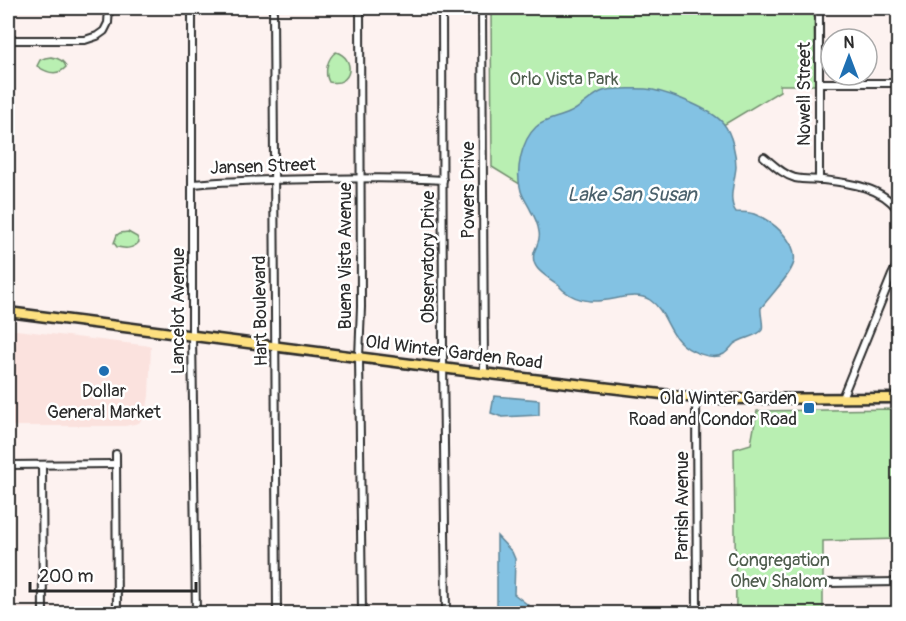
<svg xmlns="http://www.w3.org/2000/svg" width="906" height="621" font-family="Pangolin,sans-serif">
<rect width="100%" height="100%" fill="#fdf2f0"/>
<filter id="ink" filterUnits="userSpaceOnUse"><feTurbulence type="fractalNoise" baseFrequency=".0167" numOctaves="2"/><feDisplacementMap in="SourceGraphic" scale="12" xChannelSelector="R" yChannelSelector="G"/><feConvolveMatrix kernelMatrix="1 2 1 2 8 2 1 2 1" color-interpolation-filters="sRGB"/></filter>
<g filter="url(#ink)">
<g fill="#fbe2de">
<path d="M8 236 17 238 11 299H8Z"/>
<path d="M8 329 151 346 149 396 146 413 139 423 125 426H8Z"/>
</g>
<g fill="#b9efb2" stroke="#728d6e" stroke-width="1.5">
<path d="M491 8H814L815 85H780V91L685 148 541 197 492 167Z"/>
<path d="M336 52C356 58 353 87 329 82 324 73 327 58 336 52Z"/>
<path d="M51 57C58 58 64 60 66 67 58 76 47 73 37 66L40 60 45 58Z"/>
<path d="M128 232 137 237 139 242C133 249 126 249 117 247L114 243 117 235 120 233Z"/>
<path d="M898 409V539L823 541V613H736L734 449 751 444 757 411Z"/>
</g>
<g fill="#83c2e3" stroke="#608699" stroke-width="1.5">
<path d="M621 89C632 89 643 88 653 90 672 94 711 109 723 123 732 134 736 154 736 167 735 181 727 200 736 212 742 212 748 212 754 214 771 220 798 241 794 262 791 275 770 296 761 308 760 314 764 325 762 330 759 336 741 338 734 344 731 347 728 351 724 354 711 361 688 351 679 341 667 329 665 310 650 300 628 286 594 316 563 290 561 288 559 286 557 284 547 276 530 269 534 253 536 245 541 241 539 232 538 225 535 217 531 211 528 204 523 198 521 191 515 172 521 141 536 127 545 119 559 118 569 113 581 108 593 94 603 91 609 89 616 89 621 89Z"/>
<path d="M494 396 539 400V415L502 417 491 413Z"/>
<path d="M497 536 512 552 515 559 514 594 528 605 533 613H497Z"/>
</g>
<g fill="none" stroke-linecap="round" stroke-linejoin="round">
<defs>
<g id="minor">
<path d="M192 8V336L196 614"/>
<path d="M273 8 277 614"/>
<path d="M360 8 361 307 359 357 362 614"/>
<path d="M442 8 443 358 446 614"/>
<path d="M482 8 484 373"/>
<path d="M819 8V180"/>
<path d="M8 40H85L97 36 104 31 108 23 109 8"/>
<path d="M819 83H898"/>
<path d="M764 157C774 165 782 174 795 178 804 180 813 179 823 180 850 183 882 187 898 210"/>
<path d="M193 184C234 180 276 180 318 179 359 178 401 177 443 180"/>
<path d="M696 398 697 614"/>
<path d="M842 398 892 275 898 263"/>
<path d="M116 454 117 614"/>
<path d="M8 465 116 464"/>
<path d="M42 465 43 614"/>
<path d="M828 583 898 582"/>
</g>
<path id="major" d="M8 312 473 372 696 398 724 399 898 398"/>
</defs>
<use href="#minor" stroke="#2b2b2b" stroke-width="10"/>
<use href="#major" stroke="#2b2b2b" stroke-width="13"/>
<use href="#minor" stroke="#fff" stroke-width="6"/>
<use href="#major" stroke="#fde080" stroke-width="8"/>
</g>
</g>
<g fill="#1f6fb2" stroke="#fff" stroke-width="2">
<circle cx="104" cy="371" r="6"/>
<rect x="803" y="402" width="12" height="12" rx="3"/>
</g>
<g text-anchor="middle" stroke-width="5" stroke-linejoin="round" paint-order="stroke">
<g font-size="18" fill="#4e5c4d" stroke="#fff">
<text x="564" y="85">Orlo Vista Park</text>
<text x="779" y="566">Congregation<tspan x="779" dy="21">Ohev Shalom</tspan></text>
</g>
<g font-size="18" fill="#2b2b2b" stroke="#fff">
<text transform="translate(804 94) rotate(-90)" y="6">Nowell Street</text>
<text transform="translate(263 166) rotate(-2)" y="6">Jansen Street</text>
<text transform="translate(468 190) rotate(-90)" y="6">Powers Drive</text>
<text transform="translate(345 256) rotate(-90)" y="6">Buena Vista Avenue</text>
<text transform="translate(428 257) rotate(-90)" y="6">Observatory Drive</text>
<text transform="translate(178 311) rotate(-90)" y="6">Lancelot Avenue</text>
<text transform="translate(260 311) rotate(-91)" y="6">Hart Boulevard</text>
<text transform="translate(454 352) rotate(7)" y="6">Old Winter Garden Road</text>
<text transform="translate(682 506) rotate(-90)" y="6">Parrish Avenue</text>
</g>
<g font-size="18" fill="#2b2b2b" stroke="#fff">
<text x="104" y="397">Dollar<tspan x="104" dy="21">General Market</tspan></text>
<text x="797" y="404" text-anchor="end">Old Winter Garden<tspan x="797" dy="21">Road and Condor Road</tspan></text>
</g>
<g font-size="20" font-style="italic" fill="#4a606b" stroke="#fff">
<text x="632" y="201">Lake San Susan</text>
</g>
</g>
<rect width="906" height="621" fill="none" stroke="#fff" stroke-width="30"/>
<rect x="15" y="15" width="876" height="591" fill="none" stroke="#2b2b2b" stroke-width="2" filter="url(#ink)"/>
<g transform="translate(849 57)"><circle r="28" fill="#ffffff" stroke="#aaaaaa" stroke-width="1.5"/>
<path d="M0-4.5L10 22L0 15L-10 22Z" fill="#1f6fb2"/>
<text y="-9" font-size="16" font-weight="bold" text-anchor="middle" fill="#2b2b2b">N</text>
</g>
<path d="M30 582v9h166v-9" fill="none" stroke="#2b2b2b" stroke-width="3"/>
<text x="39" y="582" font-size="18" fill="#2b2b2b" stroke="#ffffff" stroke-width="4.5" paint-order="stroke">200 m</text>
</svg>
